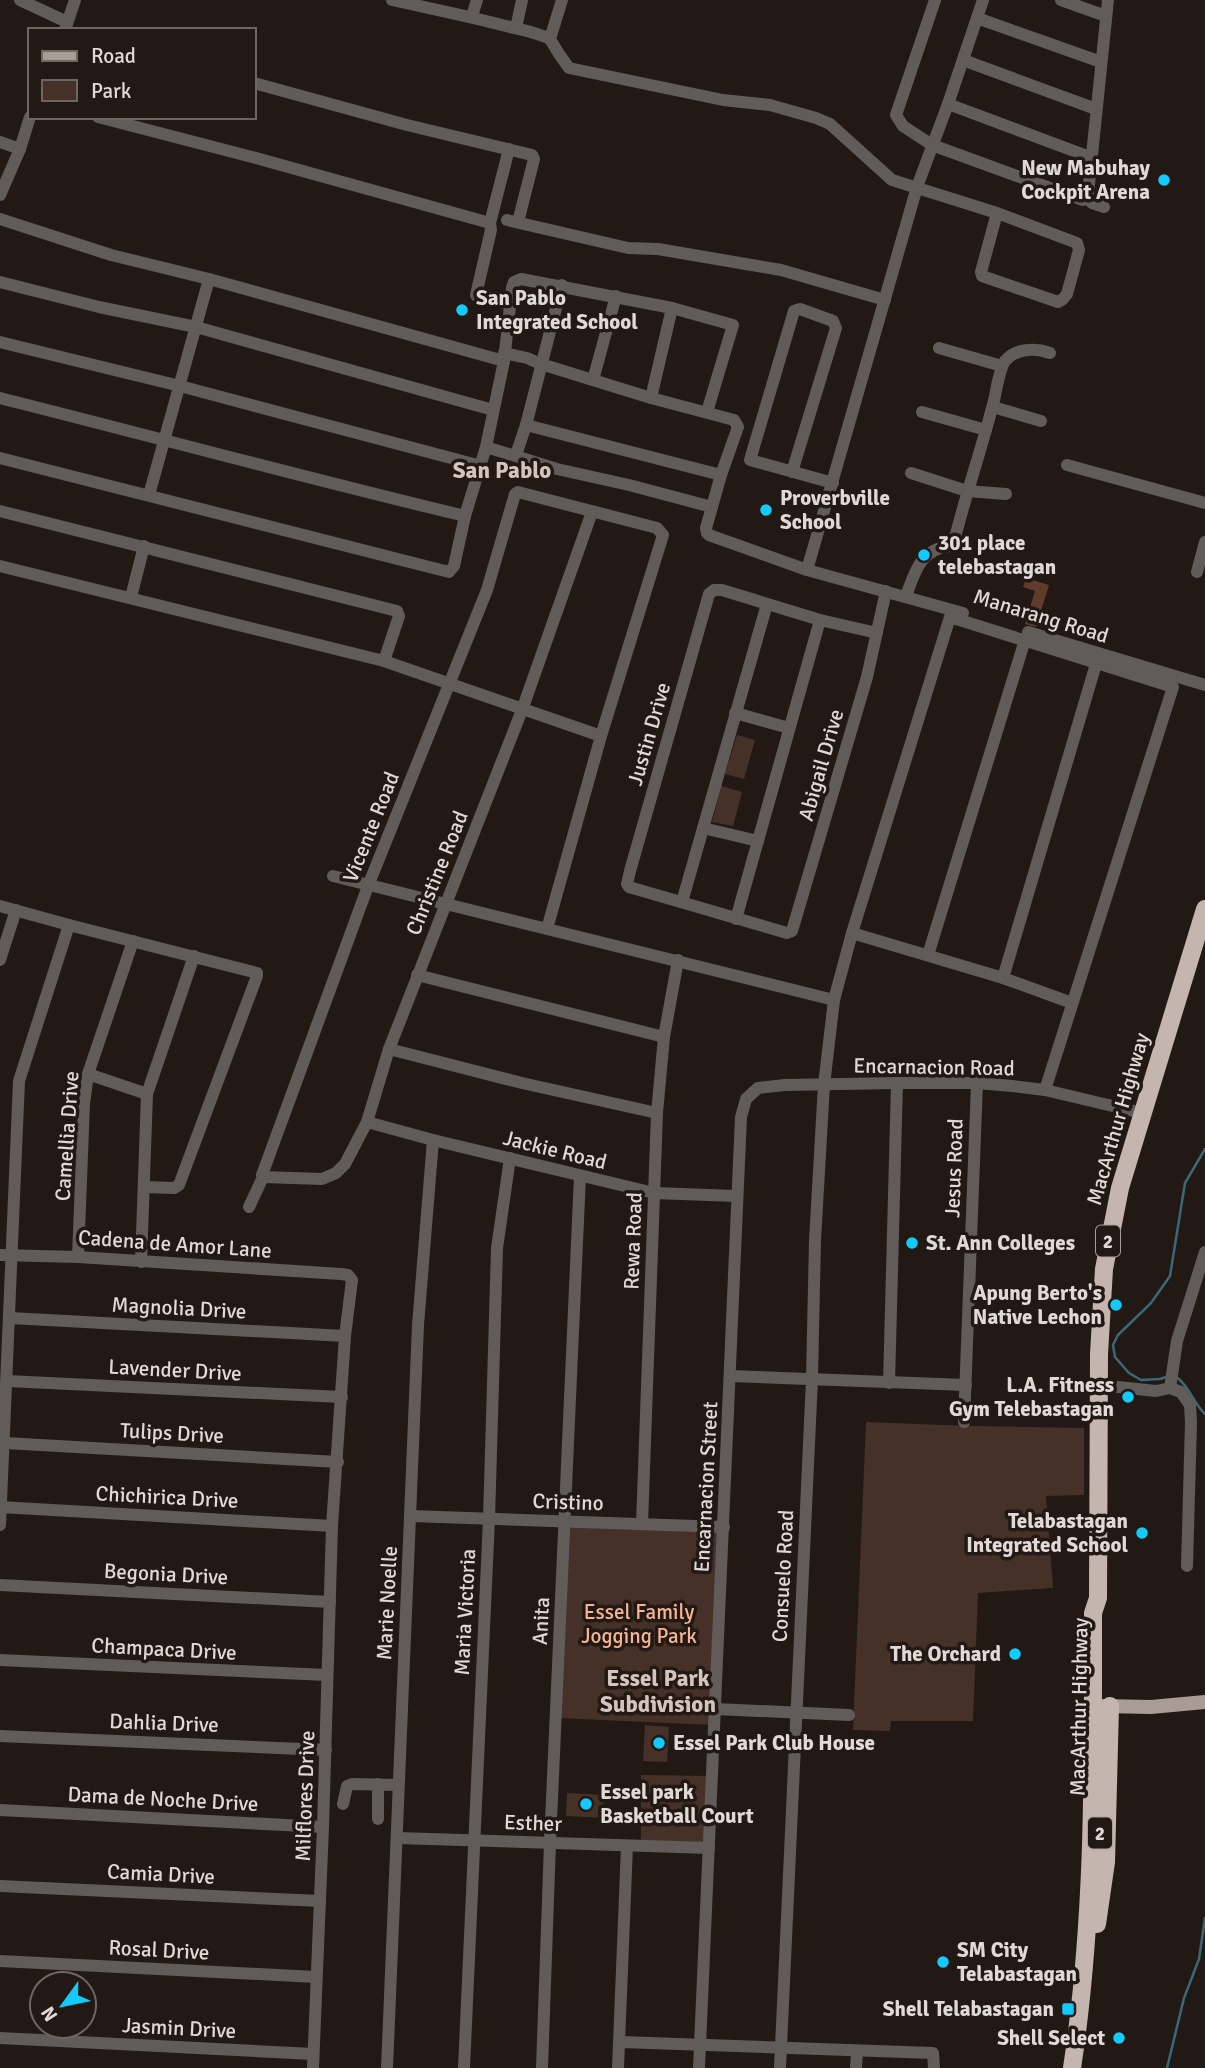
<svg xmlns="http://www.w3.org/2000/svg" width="1205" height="2068" font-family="Signika,sans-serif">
<rect width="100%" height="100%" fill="#231914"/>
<g fill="#453127">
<path d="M737 735 755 740 744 779 725 774Z"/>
<path d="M721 786 742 792 733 826 712 822Z"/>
<path d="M866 1422 970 1426 1084 1428V1495L1046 1496 1053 1588 978 1593 973 1721H891L890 1731 853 1730Z"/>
<path d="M567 1523 721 1531 712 1725 558 1718Z"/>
<path d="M645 1725 669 1727 667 1762 643 1761Z"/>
<path d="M641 1775 710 1776 708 1846 641 1845Z"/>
<path d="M567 1793 604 1795 603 1818 566 1816Z"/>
</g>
<path fill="#603d2b" d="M1026 578 1049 585 1036 627 1025 624 1035 591 1023 587Z"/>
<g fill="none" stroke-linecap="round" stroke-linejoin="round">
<g stroke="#3a6879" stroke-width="2.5">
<path d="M1169 1376 1160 1379 1141 1380 1129 1373 1115 1357 1113 1345 1118 1335 1151 1303 1170 1276 1185 1183 1205 1149"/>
<path d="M1175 1376C1189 1385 1193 1403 1205 1414"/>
<path d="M1167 2068 1184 1998 1199 1959 1205 1918"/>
</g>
<g stroke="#615b59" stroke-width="12">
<path d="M20 0 67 22"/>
<path d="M392 0C428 8 463 15 498 24 516 29 534 31 550 39"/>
<path d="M562 0 550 39 559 54 569 68 723 100 770 105 816 118 830 124 892 180 997 213 1077 243 1079 250 1067 294 1063 299 1058 302 982 276 981 272 997 213"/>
<path d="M935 0 896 115 903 126 932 145 1083 200 1088 194 1108 0"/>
<path d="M1061 0 1106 16"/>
<path d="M472 16 477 0"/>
<path d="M977 18 1101 62"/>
<path d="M516 28 522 0"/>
<path d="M65 30 75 0"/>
<path d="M963 60 1096 109"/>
<path d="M254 83 407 125 532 155 534 159 518 222"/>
<path d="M948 104 1090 157"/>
<path d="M98 117 252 157 490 223"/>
<path d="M0 142 20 149"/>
<path d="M509 149 490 223 491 230 476 295 478 298 511 304"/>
<path d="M0 195 20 149 30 117"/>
<path d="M1087 198 1092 203 1104 207"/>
<path d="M0 219 111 255 209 279 504 361"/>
<path d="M507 220 628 248 658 249 781 270 885 300"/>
<path d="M0 282 99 307 196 327 493 410"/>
<path d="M0 342 180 386 481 466"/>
<path d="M939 348 1002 366"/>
<path d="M504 353 527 358 541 364 651 398 734 420 738 427 721 475 706 528 707 533 709 535 807 570 963 613"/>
<path d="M593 380 616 296"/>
<path d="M0 398C155 437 310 479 465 516"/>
<path d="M651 398 672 308"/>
<path d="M993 407 1041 421"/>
<path d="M922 412 986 430"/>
<path d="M526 425 721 475"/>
<path d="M486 447 557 469 629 485 712 507"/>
<path d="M516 455 526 425 562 285"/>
<path d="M0 458 449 572 454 566 465 516 486 447 504 361 512 288 514 282 521 279 672 308 733 325 707 412"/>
<path d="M1067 465 1205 503"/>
<path d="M792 472 836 328 833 321 800 309 794 311 750 460 833 483"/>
<path d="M911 473 967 491 1006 494"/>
<path d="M149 495 209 279"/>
<path d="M0 511 397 611 399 616 384 661"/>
<path d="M0 566 384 661 601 736"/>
<path d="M807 570 917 187 948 104 983 0"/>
<path d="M1197 572 1205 542"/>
<path d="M906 596C915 572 920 550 949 546L956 534C967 491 981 450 992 408 996 396 998 371 1005 361 1015 348 1036 348 1050 353"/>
<path d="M131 597 144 546"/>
<path d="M1028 632 1205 685"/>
<path d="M877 633 820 620 722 590H714L709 594 630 871 627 884 629 887 787 933 792 931 867 677 886 591"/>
<path d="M735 713 789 728"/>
<path d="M703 828 758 841"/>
<path d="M333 876 834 1000"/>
<path d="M682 902 767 604"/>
<path d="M0 906 69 925 257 973V976L179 1185 174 1188 144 1187"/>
<path d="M736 919 820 620"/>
<path d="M852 933 1003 978 1072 1003"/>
<path d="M928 955 1025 640"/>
<path d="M0 960 16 910"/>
<path d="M417 975 664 1037"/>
<path d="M1003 978 1096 664"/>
<path d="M389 1049 522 1083 657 1113"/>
<path d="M88 1074 147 1094"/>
<path d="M367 1122 433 1140 654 1193 736 1196"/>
<path d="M263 1177 322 1179 336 1173 345 1164 367 1122 389 1049 522 710 592 512"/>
<path d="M249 1207 263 1177 262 1175 368 886 487 590 515 494 518 492 657 528 663 535 601 736 547 929"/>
<path d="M0 1255 78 1257 341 1274 348 1275 352 1280 345 1336 332 1526 323 1827 313 2068"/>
<path d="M78 1257 84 1104 88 1074 133 941"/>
<path d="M141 1262 147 1094 194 956"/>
<path d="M10 1318 345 1336"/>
<path d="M730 1376 966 1385"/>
<path d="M7 1381 342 1397"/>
<path d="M889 1383 897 1083"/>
<path d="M1099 1385 1156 1391 1170 1388 1181 1392 1190 1405 1191 1422 1187 1566"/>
<path d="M1170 1388 1177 1341 1205 1252"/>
<path d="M964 1422 977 1083"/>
<path d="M5 1443 338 1462"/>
<path d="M0 1507 332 1526"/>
<path d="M411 1516 724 1527"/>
<path d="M642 1524 657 1113 664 1037 678 960"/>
<path d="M0 1525 19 1081 69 925"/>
<path d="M0 1585 330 1602"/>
<path d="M0 1660 327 1675"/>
<path d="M715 1709 849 1715"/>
<path d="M0 1736 326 1750"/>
<path d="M378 1784V1819"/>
<path d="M343 1804 347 1786 352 1784 398 1785"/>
<path d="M0 1810 323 1827"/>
<path d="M397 1838 709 1848"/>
<path d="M0 1886 320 1901"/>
<path d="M0 1961 316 1977"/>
<path d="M0 2038 313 2054"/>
<path d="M621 2042 933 2053 934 2068"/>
<path d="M387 2068 418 1325 433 1140"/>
<path d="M464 2068 489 1519 497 1248 510 1158"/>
<path d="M542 2068 550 1843 580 1176"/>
<path d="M618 2068 627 1846"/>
<path d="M699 2068 741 1117 746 1099 758 1088 785 1085 897 1083H977L1012 1086 1045 1090 1142 1113"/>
<path d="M780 2068 812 1379 815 1240 824 1085 834 1000 852 933 950 617 1173 687 1045 1090"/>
<path d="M856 2068 857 2051"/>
</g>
<path stroke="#a89c96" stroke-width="14" d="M1102 1706 1151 1707 1205 1702"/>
<g stroke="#c4b6af" stroke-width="18">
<path d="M1097 1924 1106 1862 1110 1706"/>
<path d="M1072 2068C1095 1917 1093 1765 1093 1613L1098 1598 1099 1354 1104 1269 1120 1188 1205 909"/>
</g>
</g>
<g fill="#12cafb" stroke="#231914" stroke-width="2.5">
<circle cx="1164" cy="180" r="7"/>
<circle cx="462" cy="310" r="7"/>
<circle cx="766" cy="510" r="7"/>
<circle cx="924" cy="555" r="7"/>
<circle cx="912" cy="1243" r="7"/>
<circle cx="1116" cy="1305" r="7"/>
<circle cx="1128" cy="1397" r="7"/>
<circle cx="1142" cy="1533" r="7"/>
<circle cx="1015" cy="1654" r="7"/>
<circle cx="659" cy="1743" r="7"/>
<circle cx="586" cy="1804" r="7"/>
<circle cx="943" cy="1962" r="7"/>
<rect x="1061" y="2002" width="14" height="14" rx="3.5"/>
<circle cx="1119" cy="2038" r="7"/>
</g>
<g text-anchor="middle" stroke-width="7" stroke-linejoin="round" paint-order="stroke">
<g fill="#231914" stroke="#a89f9c" stroke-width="2">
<rect x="1096" y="1225.5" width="24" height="31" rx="5"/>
<rect x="1088" y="1817.5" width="24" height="31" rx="5"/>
</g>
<g font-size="19" font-weight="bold" fill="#e1d9d6">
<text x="1108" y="1248">2</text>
<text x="1100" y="1840">2</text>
</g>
<g font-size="21" font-weight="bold" fill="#e1d9d6" stroke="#231914" text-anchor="end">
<text x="1150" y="175">New Mabuhay<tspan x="1150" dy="24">Cockpit Arena</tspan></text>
<text x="476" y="305" text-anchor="start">San Pablo<tspan x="476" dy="24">Integrated School</tspan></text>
<text x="780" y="505" text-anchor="start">Proverbville<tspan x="780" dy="24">School</tspan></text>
<text x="938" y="550" text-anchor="start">301 place<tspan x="938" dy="24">telebastagan</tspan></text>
<text x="926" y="1250" text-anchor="start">St. Ann Colleges</text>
<text x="1102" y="1300">Apung Berto's<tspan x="1102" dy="24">Native Lechon</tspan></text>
<text x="1114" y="1392">L.A. Fitness<tspan x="1114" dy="24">Gym Telebastagan</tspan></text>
<text x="1128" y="1528">Telabastagan<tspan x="1128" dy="24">Integrated School</tspan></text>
<text x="1001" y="1661">The Orchard</text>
<text x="673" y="1750" text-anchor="start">Essel Park Club House</text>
<text x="600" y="1799" text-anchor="start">Essel park<tspan x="600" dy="24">Basketball Court</tspan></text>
<text x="957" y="1957" text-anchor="start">SM City<tspan x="957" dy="24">Telabastagan</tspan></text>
<text x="1054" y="2016">Shell Telabastagan</text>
<text x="1105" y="2045">Shell Select</text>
</g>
<g font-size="21" fill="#e1d9d6" stroke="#231914">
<text transform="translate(1041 616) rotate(17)" y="7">Manarang Road</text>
<text transform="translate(649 734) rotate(-74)" y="7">Justin Drive</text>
<text transform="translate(821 765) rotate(-74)" y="7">Abigail Drive</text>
<text transform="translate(371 827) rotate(-68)" y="7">Vicente Road</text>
<text transform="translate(437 873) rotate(-68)" y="7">Christine Road</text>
<text transform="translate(934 1067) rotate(1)" y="7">Encarnacion Road</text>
<text transform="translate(1118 1119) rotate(-74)" y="7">MacArthur Highway</text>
<text transform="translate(67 1136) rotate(-86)" y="7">Camellia Drive</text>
<text transform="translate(555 1150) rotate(14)" y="7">Jackie Road</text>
<text transform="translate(954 1168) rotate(-88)" y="7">Jesus Road</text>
<text transform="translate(633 1241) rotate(-88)" y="7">Rewa Road</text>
<text transform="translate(175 1244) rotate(4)" y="7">Cadena de Amor Lane</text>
<text transform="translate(179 1308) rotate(3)" y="7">Magnolia Drive</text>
<text transform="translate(175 1370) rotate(3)" y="7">Lavender Drive</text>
<text transform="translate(172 1433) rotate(3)" y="7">Tulips Drive</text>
<text transform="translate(706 1487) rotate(-87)" y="7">Encarnacion Street</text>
<text transform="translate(167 1497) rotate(3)" y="7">Chichirica Drive</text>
<text transform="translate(568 1502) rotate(2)" y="7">Cristino</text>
<text transform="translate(166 1574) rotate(3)" y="7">Begonia Drive</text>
<text transform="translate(783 1576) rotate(-87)" y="7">Consuelo Road</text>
<text transform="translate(387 1603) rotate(-87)" y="7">Marie Noelle</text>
<text transform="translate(465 1612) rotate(-87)" y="7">Maria Victoria</text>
<text transform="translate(541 1621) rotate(-87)" y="7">Anita</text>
<text transform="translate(164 1649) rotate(3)" y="7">Champaca Drive</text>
<text transform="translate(1079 1707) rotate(-89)" y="7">MacArthur Highway</text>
<text transform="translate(164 1723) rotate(2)" y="7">Dahlia Drive</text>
<text transform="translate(305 1796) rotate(-88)" y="7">Milflores Drive</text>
<text transform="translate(163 1799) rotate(3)" y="7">Dama de Noche Drive</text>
<text transform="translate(533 1823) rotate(2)" y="7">Esther</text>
<text transform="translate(161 1874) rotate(3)" y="7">Camia Drive</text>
<text transform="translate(159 1950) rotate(3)" y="7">Rosal Drive</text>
<text transform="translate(179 2028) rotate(3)" y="7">Jasmin Drive</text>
</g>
<g font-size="21" fill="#f5b595" stroke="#231914">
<text x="639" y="1619">Essel Family<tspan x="639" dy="24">Jogging Park</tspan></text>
</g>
<g font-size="23" font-weight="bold" fill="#d3c5be" stroke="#231914">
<text x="502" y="478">San Pablo</text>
<text x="658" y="1686">Essel Park<tspan x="658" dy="26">Subdivision</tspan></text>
</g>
</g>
<rect x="28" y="28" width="228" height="91" fill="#231914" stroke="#6f6662" stroke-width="2"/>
<rect x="42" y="51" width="35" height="10" fill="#a89c96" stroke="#6f6662" stroke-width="2"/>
<text x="91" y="63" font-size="21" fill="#e1d9d6">Road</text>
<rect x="42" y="80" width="35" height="21" fill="#453127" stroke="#6f6662" stroke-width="2"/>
<text x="91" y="98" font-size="21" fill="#e1d9d6">Park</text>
<g transform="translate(63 2005) rotate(237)"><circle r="33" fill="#231914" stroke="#6f6662" stroke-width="2"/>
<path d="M0-5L12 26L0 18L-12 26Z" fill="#12cafb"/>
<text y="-10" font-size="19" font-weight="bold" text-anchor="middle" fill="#e1d9d6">N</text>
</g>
</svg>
